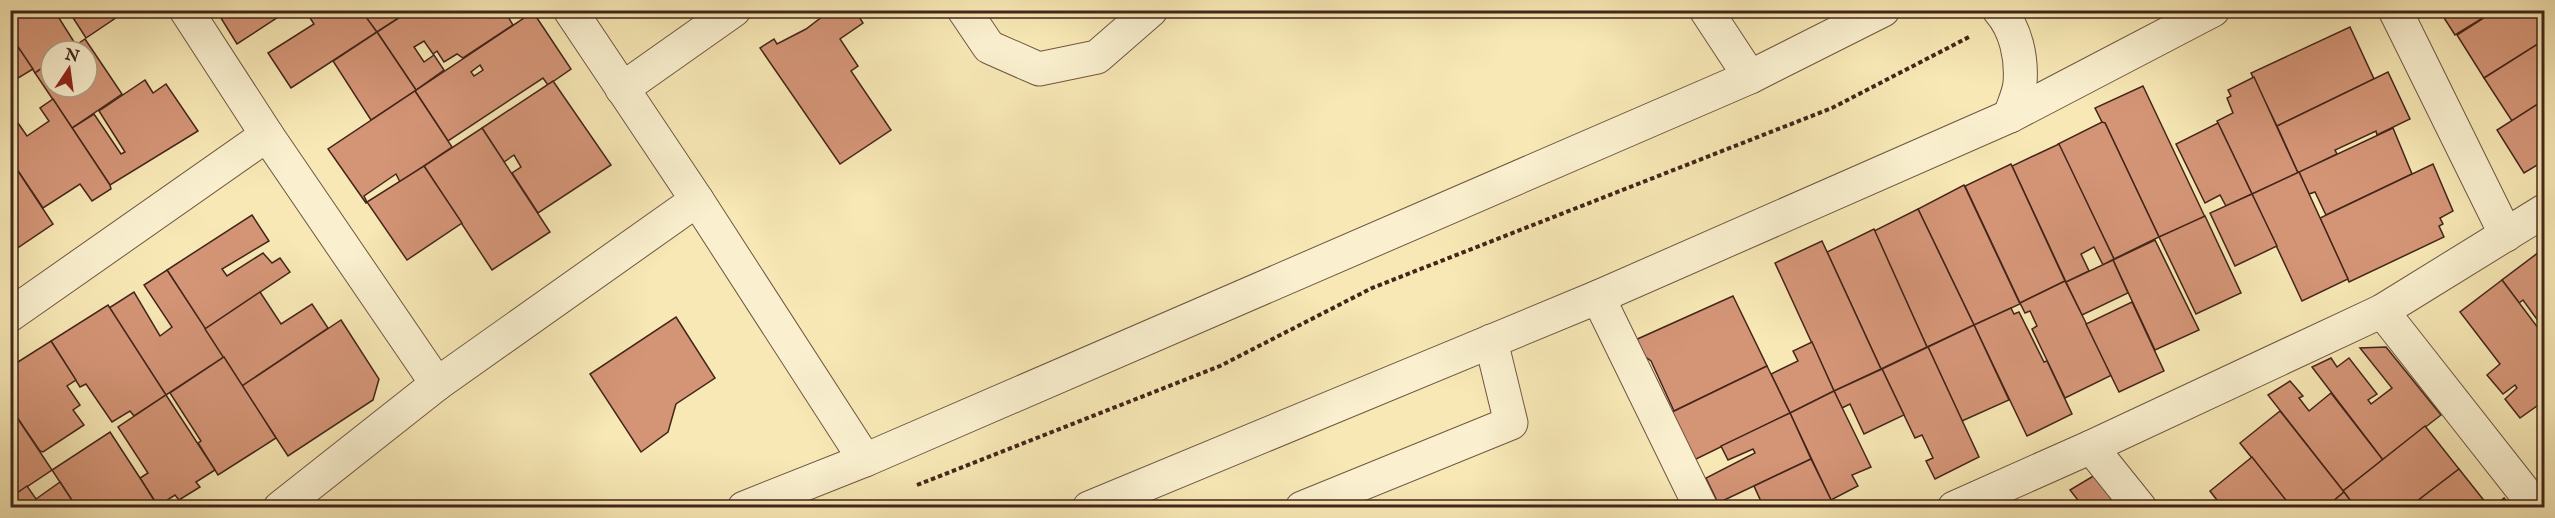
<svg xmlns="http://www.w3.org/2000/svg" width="2555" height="518" font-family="'IM FELL English',serif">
<rect width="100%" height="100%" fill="#f7e8b5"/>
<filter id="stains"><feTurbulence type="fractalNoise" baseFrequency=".00333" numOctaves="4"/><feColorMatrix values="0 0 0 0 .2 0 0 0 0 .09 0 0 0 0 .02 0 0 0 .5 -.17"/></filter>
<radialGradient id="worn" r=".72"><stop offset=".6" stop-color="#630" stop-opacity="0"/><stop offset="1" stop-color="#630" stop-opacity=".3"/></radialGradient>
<g fill="#d49577" stroke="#43251a" stroke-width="1.5" fill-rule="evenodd">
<path d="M10 10H54L76 45 67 51H51V62L35 73 10 35Z"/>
<path d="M68 10H116L120 15 86 38Z"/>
<path d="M216 10H289L237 44Z"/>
<path d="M305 10H362L377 32 291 88 268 53 314 24Z"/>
<path d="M366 10H411L377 32 363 13Z"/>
<path d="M411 10H504L513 25 463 58 457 54 444 62 437 51 433 54 424 41 414 47 424 62 434 55 444 70 416 90 377 32Z"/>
<path d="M656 10H670L660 17Z"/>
<path d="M831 10H855L863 23 840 39 858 66 851 71 891 130 840 164 760 48 774 39 777 44 806 29Z"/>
<path d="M2439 10H2496L2455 35Z"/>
<path d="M2496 10H2544V40L2484 78 2457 35Z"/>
<path d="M533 12 571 69 548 85 543 78 448 141 415 91ZM480 65 483 70 474 76 471 72Z"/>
<path d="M2350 27 2374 79 2277 126 2251 73Z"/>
<path d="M377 32 416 90 371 120 333 61Z"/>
<path d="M10 35 33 69 10 83Z"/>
<path d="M85 39 122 94 72 128 35 73 51 62V87H87V51H67Z"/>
<path d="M2544 40V100L2512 121 2484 78Z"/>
<path d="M2388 72 2410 119 2377 135 2376 131 2335 150 2337 154 2298 173 2277 126Z"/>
<path d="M2254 77 2298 173 2252 194 2217 121 2233 113 2227 98 2231 96 2228 90Z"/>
<path d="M145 80 153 93 166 84 198 131 110 185 72 128 94 114 121 154 125 152 99 111Z"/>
<path d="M553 81 611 165 538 213 512 173 521 167 514 155 504 162 482 128Z"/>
<path d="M2143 86 2205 217 2159 237 2105 123 2103 124 2095 108Z"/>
<path d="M415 91 452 147 400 182 396 174 364 196 367 202 366 203 328 149Z"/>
<path d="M53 99 110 185 111 189 92 201 80 184 43 208 10 159V127L18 123 27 136 49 121 40 108Z"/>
<path d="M2544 100V161L2524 173 2497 130Z"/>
<path d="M2102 122 2105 123 2159 237 2114 259 2058 144Z"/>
<path d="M2218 123 2252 194 2226 206 2220 195 2205 203 2176 144Z"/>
<path d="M482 128 550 232 492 270 424 166Z"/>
<path d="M2393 128 2412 174 2326 215 2315 192 2309 194 2299 172Z"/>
<path d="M2059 144 2114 259 2103 265 2094 247 2081 254 2089 271 2066 282 2012 166Z"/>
<path d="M10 159 53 224 10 253Z"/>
<path d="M2011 164 2065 281 2020 303 1965 186Z"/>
<path d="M2433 164 2453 211 2440 218 2443 224 2439 226 2444 237 2349 282 2320 218Z"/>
<path d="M424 166 462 223 407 260 367 202Z"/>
<path d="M2299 172 2348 279 2302 301 2252 194Z"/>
<path d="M1964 185 2020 304 1974 325 1918 209Z"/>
<path d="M2252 194 2277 246 2235 266 2210 213Z"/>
<path d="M1918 209 1974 325 1927 347 1874 231Z"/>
<path d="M252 215 269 241 222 269 227 276 263 253 272 263 280 258 290 272 205 329 167 270Z"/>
<path d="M2205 216 2241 293 2196 314 2159 237Z"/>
<path d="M1874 229 1927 347 1881 369 1827 252Z"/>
<path d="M2155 240 2199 330 2155 350 2113 260Z"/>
<path d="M1822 241 1881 369 1834 391 1775 263Z"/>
<path d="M2543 249 2544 252V329L2523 300 2519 303 2502 280Z"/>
<path d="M2113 260 2128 293 2082 315 2066 282Z"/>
<path d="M167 270 224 357 166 395 109 308 134 292 160 336 172 327 144 285Z"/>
<path d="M2502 280 2544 336V401L2520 418 2505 399 2517 388 2515 385 2503 394 2487 375 2500 364 2460 312Z"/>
<path d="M2065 281 2112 375 2065 398 2032 329 2037 326 2030 311 2025 313 2020 303Z"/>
<path d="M260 292 281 324 312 304 328 328 242 386 205 329Z"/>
<path d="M1733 296 1767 366 1674 411 1651 361 1636 350 1633 341Z"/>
<path d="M2132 302 2164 371 2119 392 2086 324Z"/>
<path d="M108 305 166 395 134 416 130 411 112 422 86 384 80 387 51 341Z"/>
<path d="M2011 308 2014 314 2019 312 2044 362 2047 361 2072 414 2027 436 1974 325Z"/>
<path d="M676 317 715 378 676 404 668 432 641 452 590 374Z"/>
<path d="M341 320 379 379 373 400 288 456 242 386Z"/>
<path d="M1974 325 2009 400 1962 421 1928 347Z"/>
<path d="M51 341 76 380 67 386 80 405 73 410 84 425 43 452 40 451 10 407V367Z"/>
<path d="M1812 342 1834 391 1790 413 1771 374 1798 361 1793 351Z"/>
<path d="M1928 347 1979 457 1935 479 1926 461 1933 458 1922 435 1915 438 1882 369Z"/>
<path d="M2386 347 2441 415 2383 460 2312 367 2331 358 2337 367 2349 358 2377 394 2368 400 2371 404 2392 388 2360 348Z"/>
<path d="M224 357 276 438 218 475 198 443 201 441 170 393Z"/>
<path d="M1767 366 1790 413 1688 463 1666 415Z"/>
<path d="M1882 369 1904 415 1864 434 1850 404 1842 408 1834 391Z"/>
<path d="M2290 381 2303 396 2299 398 2309 411 2331 393 2383 460 2343 491 2268 395Z"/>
<path d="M1834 391 1871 467 1852 475 1858 486 1831 500 1790 413Z"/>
<path d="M166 395 215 470 196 482 200 487 179 500 175 495 158 506 140 478 148 473 118 427Z"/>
<path d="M10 407 52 470 10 498V471L17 467 12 460 10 462Z"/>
<path d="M2280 411 2344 492 2325 508H2292L2240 443Z"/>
<path d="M1790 413 1811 459 1718 503 1706 478 1755 453 1753 449 1728 460 1721 446Z"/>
<path d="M2425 426 2459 469 2408 508H2356L2343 491Z"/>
<path d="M110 432 140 478 159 508H77L52 470Z"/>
<path d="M2252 457 2292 508H2223L2210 491Z"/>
<path d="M1811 459 1835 508H1764L1754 486Z"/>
<path d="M2459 469 2490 508H2408Z"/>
<path d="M2095 475 2121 508H2075L2081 504 2070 490Z"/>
<path d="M60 482 77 508H10V498L27 486 36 499Z"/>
<path d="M2344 492 2356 508H2325Z"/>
<path d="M2504 498 2512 508H2492Z"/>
</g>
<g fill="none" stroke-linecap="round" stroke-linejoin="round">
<defs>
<g id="minor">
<path d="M186 10 267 135 437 384"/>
<path d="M570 10 697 200"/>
<path d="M964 10 989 47 1039 69 1097 57 1151 10"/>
<path d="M1706 10 1750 77"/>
<path d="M1999 10C2016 29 2022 58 2020 83 2019 94 2013 106 2010 116"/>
<path d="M2395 10 2506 235"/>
<path d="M622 89 734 10"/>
<path d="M1598 297 1701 508"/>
<path d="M2382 311 2537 508"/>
<path d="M10 315 267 135"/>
<path d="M2091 447 2140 508"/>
<path d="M280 508 437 384 697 200 865 460"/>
<path d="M744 508 865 460 1750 77 1883 10"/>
<path d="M1089 508 1598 297 2010 116 2213 10"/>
<path d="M1302 508 1511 423 1491 341"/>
<path d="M1954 508 2091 447 2382 311 2544 211"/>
</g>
</defs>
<use href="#minor" stroke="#705641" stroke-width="35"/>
<path stroke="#43251a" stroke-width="4" stroke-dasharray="4.5 3" stroke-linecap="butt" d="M917 485 1220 366 1372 288 1832 108 1969 37"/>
<use href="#minor" stroke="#faf0cf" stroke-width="33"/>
</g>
<rect width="2555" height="518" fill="none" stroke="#f7e8b5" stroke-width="36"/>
<rect x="12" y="12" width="2531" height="494" fill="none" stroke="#43251a" stroke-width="3"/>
<rect x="18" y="18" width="2519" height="482" fill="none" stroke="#43251a" stroke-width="1.5"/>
<g transform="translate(69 69) rotate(13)"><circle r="28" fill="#faf0cf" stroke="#b19f87" stroke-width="1.5"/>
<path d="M0-4.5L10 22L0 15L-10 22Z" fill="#8f2418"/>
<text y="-9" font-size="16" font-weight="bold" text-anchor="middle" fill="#43251a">N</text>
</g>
<rect width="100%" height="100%" filter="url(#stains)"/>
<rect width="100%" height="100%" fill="url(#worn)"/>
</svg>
